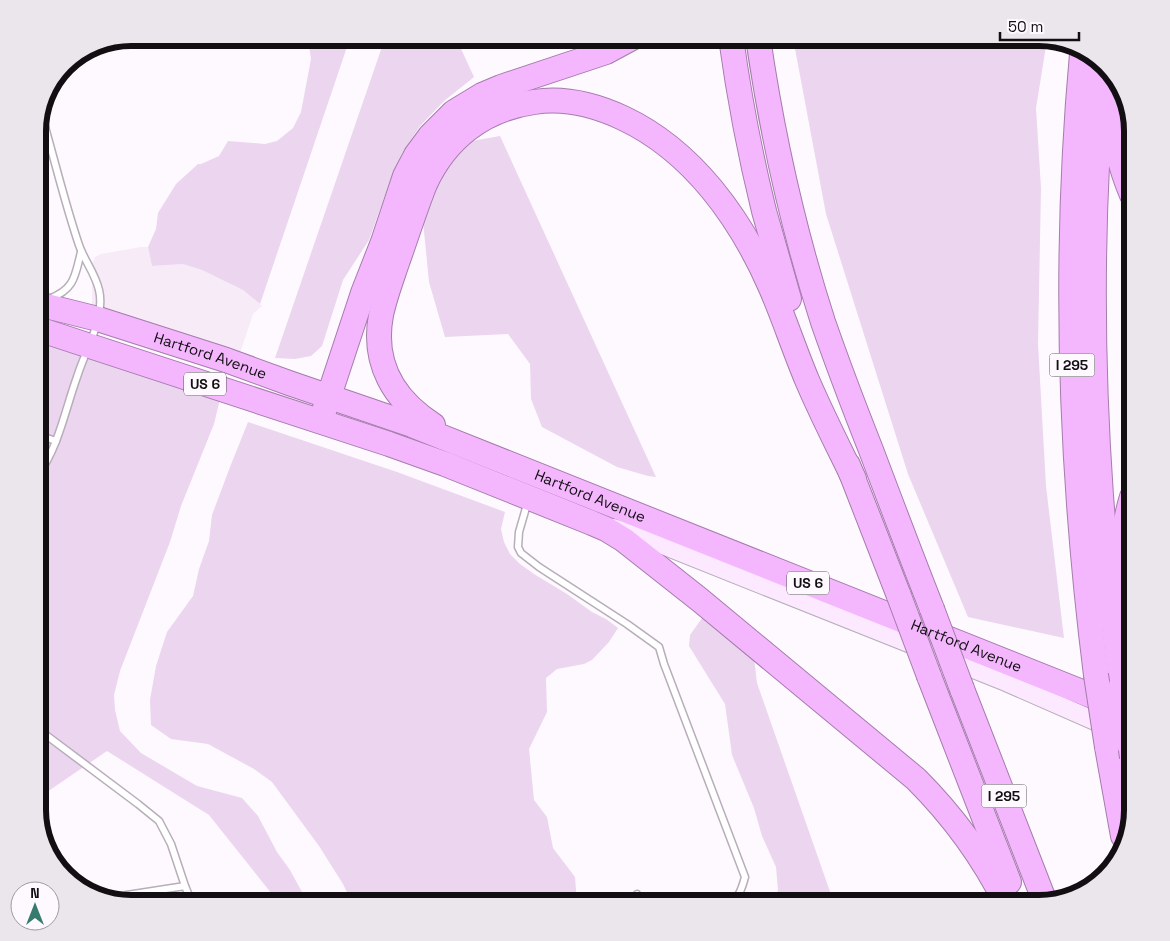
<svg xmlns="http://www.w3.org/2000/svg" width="1170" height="941" font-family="'Space Grotesk',sans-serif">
<rect width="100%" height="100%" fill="#fef9ff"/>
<path fill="#f6ebf7" d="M141 247H148L152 266 183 264 202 270 243 290 262 306 253 314 240 353 90 309 92 302V265L95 257 101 254Z"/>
<g fill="#ebd5ef">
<path d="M308 38H350L260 304 243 290 202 270 183 264 152 266 148 247 156 229 158 213 176 184 198 164H201L219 156 228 141 265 144 277 141 293 128 301 112 311 59Z"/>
<path d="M385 38H456L474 77 444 101 420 126 402 153 390 181 369 240 343 280 322 346 311 356 295 359 275 358Z"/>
<path d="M793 38H1039L1047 40 1036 108 1041 188 1038 344 1046 486 1064 638 968 617 908 474 826 214Z"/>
<path d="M500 136 656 477 648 476 617 467 542 427 531 399 530 364 508 334 445 337 429 282 423 221 427 205 452 157 465 148 472 141Z"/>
<path d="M38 330 221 395 214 424 181 506 170 542 120 671 114 695 115 710 120 731 141 753 197 786 242 798 258 816 277 852 290 870 308 903H279L209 815 107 751 47 792 38 801Z"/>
<path d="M248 422 397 472 505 512 501 529 504 542 510 554 520 564 534 574 567 594 592 612 606 619 618 628 609 642 592 660 584 664 557 669 546 678 547 712 529 749 534 800 547 817 553 848 575 877 577 903H352L343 884 319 846 272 782 254 769 208 744 171 739 151 725 150 700 156 666 167 632 193 596 199 569 209 541 212 515 230 467Z"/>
<path d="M707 611 753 649 757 683 834 903H773L778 890 776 867 762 836 754 808 732 755 725 704 689 646 690 635Z"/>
</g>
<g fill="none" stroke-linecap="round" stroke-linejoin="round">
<defs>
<g id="lane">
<path d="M49 299C75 289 75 276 81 252"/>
<path d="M38 435 56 441"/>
<path d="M38 475C59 446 65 410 77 377 83 358 93 339 98 320 100 311 101 298 99 290 95 273 84 260 79 245 64 201 54 157 41 113"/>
<path d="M528 501 519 532 518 547 521 553 539 567 627 624 659 647 664 664 745 877C742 888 739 899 728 903"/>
<path d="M38 729 138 804 159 821 171 844 185 886"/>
<path d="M637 894 641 903"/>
<path d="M114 897 185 886 192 903"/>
</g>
<path id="secondary" d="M613 528 635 534 1006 682 1111 728"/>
<g id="highway">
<path d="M731 38C739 96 750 154 764 211 772 240 781 270 789 299"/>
<path d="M758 38C772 134 793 229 823 322 838 365 854 407 871 450 891 503 911 556 932 609"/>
<path d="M1082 54C1063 261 1070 469 1096 675"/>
<path d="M1104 65C1091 208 1091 353 1101 496 1106 559 1113 622 1121 685"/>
<path d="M1111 107C1113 137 1120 167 1132 195"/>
<path id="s1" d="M38 304 98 319 226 360 289 383 412 425 1117 706"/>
<path d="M38 329 389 444 445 464 592 523 606 529 624 540 700 600 916 779C953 816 983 857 1006 903"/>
<path d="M324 411 363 293 383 242 405 176 416 155 430 136 454 112 482 95 501 87 606 52 632 38"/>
<path d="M433 425C394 400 372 363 381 315 385 296 392 278 398 260 407 235 415 209 425 184 446 138 484 109 534 102 565 97 595 105 623 118 693 151 741 219 771 288 784 318 794 349 807 380 821 413 838 446 854 479"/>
<path d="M848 465 899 596"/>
<path d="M1119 575C1121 549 1124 522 1132 497"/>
<path d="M929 676 1009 882"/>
<path d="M962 689 1045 902"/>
<path d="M1107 747 1123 836"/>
</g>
</defs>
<use href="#lane" stroke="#b8adba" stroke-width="9"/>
<use href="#secondary" stroke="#b8adba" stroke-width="20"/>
<use href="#highway" stroke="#a57cab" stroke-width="26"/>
<use href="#lane" stroke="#fff" stroke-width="6"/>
<use href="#secondary" stroke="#fce9ff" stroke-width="18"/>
<use href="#highway" stroke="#f4b7fe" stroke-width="24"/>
<defs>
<g id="highway-bridge">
<path d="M899 596 929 676"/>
<path d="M932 609 962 689"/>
<path d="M1096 675 1107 747"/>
<path d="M1121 685 1132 757"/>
</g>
</defs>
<use href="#highway-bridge" stroke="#a57cab" stroke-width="26" stroke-linecap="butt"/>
<use href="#highway-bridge" stroke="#f4b7fe" stroke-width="24"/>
</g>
<g text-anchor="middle" stroke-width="4.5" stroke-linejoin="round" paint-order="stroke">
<g fill="#fef9ff" stroke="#595459" stroke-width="1">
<rect x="1049.5" y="353.5" width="45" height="23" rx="4"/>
<rect x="184" y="372.5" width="42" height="23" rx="4"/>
<rect x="787" y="571.5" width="42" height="23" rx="4"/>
<rect x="981.5" y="784.5" width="45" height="23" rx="4"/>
</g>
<g font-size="14" font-weight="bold" fill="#120e12">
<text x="1072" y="370">I 295</text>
<text x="205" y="389">US 6</text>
<text x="808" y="588">US 6</text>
<text x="1004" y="801">I 295</text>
</g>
<g font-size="15" fill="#120e12" stroke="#fef9ff">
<text dy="5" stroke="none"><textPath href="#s1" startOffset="180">Hartford Avenue</textPath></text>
<text dy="5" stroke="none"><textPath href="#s1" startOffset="585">Hartford Avenue</textPath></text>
<text dy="5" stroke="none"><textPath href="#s1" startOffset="990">Hartford Avenue</textPath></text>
</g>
</g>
<path d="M0 0H1170V941H0ZM131 46H1039A85 85 0 0 1 1124 131V810A85 85 0 0 1 1039 895H131A85 85 0 0 1 46 810V131A85 85 0 0 1 131 46Z" fill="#ebe6ec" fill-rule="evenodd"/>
<path fill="none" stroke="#120e12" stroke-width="6" d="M131 46H1039A85 85 0 0 1 1124 131V810A85 85 0 0 1 1039 895H131A85 85 0 0 1 46 810V131A85 85 0 0 1 131 46Z"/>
<g transform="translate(35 906)"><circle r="24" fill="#fef9ff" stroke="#a09ba0"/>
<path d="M0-4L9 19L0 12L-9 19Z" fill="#377b6e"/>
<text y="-8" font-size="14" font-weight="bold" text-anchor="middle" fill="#120e12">N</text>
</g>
<path d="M1000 32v8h79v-8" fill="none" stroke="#120e12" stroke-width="2.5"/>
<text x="1008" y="32" font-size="15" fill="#120e12" stroke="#fef9ff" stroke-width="4" paint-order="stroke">50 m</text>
</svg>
